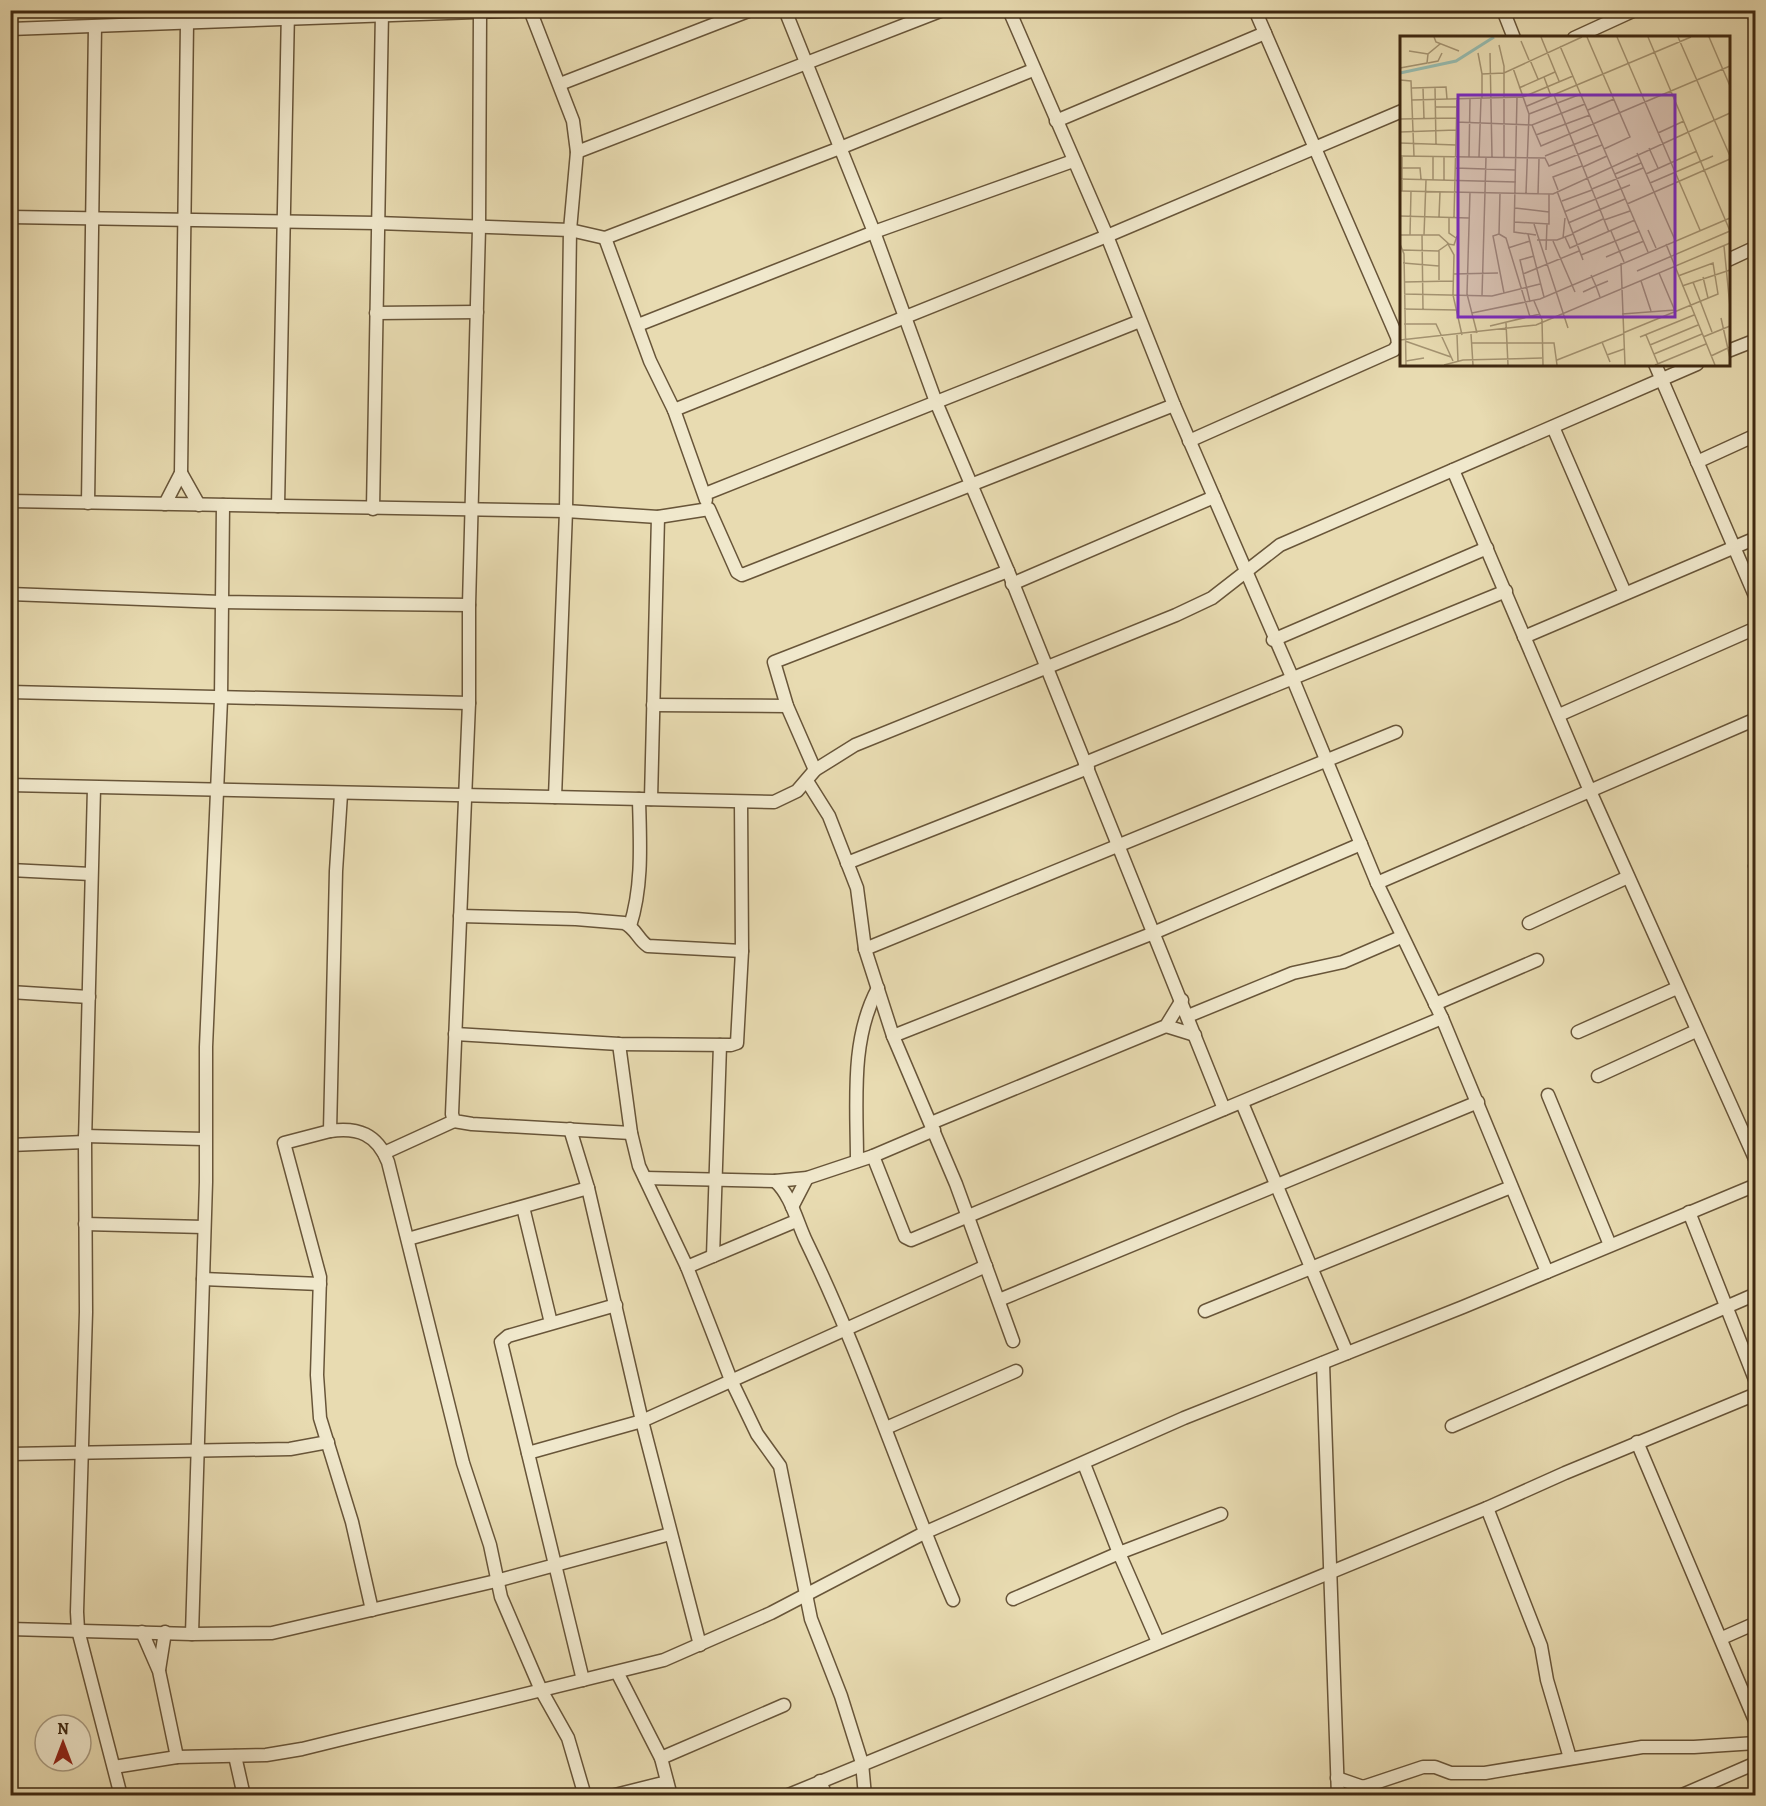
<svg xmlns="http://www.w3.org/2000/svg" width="1766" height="1806" font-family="Alegreya,serif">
<rect width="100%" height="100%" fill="#e8dbb1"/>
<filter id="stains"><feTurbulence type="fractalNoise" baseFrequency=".00333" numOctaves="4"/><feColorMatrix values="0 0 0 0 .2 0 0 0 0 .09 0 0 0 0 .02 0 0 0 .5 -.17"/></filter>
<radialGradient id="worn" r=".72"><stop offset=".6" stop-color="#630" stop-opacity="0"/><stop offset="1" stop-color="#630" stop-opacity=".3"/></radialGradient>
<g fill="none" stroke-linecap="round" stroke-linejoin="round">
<defs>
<g id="minor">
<path d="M530 10 573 121 577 152 570 230 566 511 555 797"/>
<path d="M785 10 874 232 936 402 1008 571 1224 1109"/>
<path d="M1009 10 1107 236 1174 405 1292 677 1377 883 1442 1018 1547 1272"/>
<path d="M1503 10 1514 38"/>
<path d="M1752 10 1756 20"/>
<path d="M480 14 479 228 469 605V703L452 1114 454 1121 472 1124 631 1133"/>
<path d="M10 29 532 10"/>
<path d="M1574 38 1635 10"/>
<path d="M560 84 751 10"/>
<path d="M1056 121 1265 33"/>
<path d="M577 152 943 10"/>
<path d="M10 217 377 223 570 230 605 238 840 148 1033 70"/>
<path d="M605 238 650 361 674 410 1107 236 1402 111"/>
<path d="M1728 260 1756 247"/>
<path d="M376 313 477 312"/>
<path d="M638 325 874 232 1073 161"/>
<path d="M1728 351 1756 340"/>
<path d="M1655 364 1756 598"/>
<path d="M674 410 706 500"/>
<path d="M1553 427 1625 593"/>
<path d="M1189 441 1394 350 1398 344 1397 337 1255 10"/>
<path d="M1697 462 1756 435"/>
<path d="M1453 470 1590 791 1756 1161"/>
<path d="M181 473 199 505"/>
<path d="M705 494 1140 321"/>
<path d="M10 501 566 511 658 517 709 509 737 572 742 575 1174 405"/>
<path d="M88 503 95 26"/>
<path d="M165 504 181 473 187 23"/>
<path d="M278 506 288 10"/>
<path d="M373 509 382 12"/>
<path d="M1012 584 1214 497"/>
<path d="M10 594 221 602 469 605"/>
<path d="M1524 637 1756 538"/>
<path d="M1273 640 1487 548"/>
<path d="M10 692 469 703"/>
<path d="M653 705 787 706"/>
<path d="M1559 715 1756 628"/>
<path d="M1085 763 1506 591"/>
<path d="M815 770 787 706 774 662 1008 571"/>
<path d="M807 781 829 816 857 888 865 949 893 1036 956 1184 1013 1341"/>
<path d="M10 785 774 802 797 791 815 770 855 745 1176 615 1212 598 1280 545 1697 364"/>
<path d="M94 788 85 1142 86 1312 77 1612 78 1630 121 1796"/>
<path d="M341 794 336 871 330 1131 284 1143 320 1277 317 1375 320 1418 352 1522 372 1610"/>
<path d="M651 799 658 517"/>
<path d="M847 863 1088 768"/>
<path d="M1755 866H1756"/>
<path d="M10 870 91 874"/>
<path d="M1377 883 1756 719"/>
<path d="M460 916 576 919 624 923C636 928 638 940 648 946L742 951"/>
<path d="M1529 923 1628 877"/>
<path d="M630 926C643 885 640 842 639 799"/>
<path d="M865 949 1396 732"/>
<path d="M10 992 89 997"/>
<path d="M1435 1004 1537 960"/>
<path d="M1188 1016 1293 973 1343 962 1401 937"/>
<path d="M1166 1026 1195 1035"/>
<path d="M1578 1032 1677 988"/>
<path d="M455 1034 619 1044 731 1045 737 1043 742 951 741 802"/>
<path d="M893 1036 1151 934 1361 844"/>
<path d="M619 1044 631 1133 639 1166 687 1267 731 1380 757 1434 780 1466 811 1619 841 1696 862 1763 865 1796"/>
<path d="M1598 1076 1696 1031"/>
<path d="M1548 1095 1610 1245"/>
<path d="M1242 1103 1347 1353"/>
<path d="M931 1123 1166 1026 1182 1000"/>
<path d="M570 1129 588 1188 642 1421 700 1645"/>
<path d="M330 1131C358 1127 377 1134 388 1162L463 1463 490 1545 501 1597 541 1690 568 1738 585 1796"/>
<path d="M85 1136 204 1139"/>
<path d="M10 1145 85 1142"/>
<path d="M384 1153 454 1121"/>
<path d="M873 1156 905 1237 911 1240 1442 1018"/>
<path d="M857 1161C857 1103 850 1040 878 988"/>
<path d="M645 1178 775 1181 807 1178 873 1156 934 1130"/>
<path d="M775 1181C791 1195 797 1222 806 1241 863 1358 902 1481 953 1600"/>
<path d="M523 1207 551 1323"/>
<path d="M792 1207 807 1178"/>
<path d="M1689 1212 1756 1382"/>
<path d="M85 1224 204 1227"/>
<path d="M408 1239 588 1188"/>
<path d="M713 1256 720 1045"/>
<path d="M687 1267 796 1221"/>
<path d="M203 1279 320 1284"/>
<path d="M999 1300 1478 1102"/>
<path d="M1205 1311 1511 1187"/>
<path d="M1323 1363 1338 1796"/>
<path d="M1452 1426 1756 1294"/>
<path d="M886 1428 1016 1371"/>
<path d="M1637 1442 1756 1723"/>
<path d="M528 1453 642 1421 986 1266"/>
<path d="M10 1454 290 1449 328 1442"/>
<path d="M1084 1464 1119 1553 1221 1514"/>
<path d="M1487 1508 1541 1646 1547 1680 1570 1758"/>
<path d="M1013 1599 1119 1553 1158 1642"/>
<path d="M10 1629 192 1634 272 1633 496 1581 670 1534"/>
<path d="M142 1632 159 1671 177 1757"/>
<path d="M192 1634 206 1182V1047L221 699 223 505"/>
<path d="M1722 1638 1756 1623"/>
<path d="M159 1670 165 1632"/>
<path d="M618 1674 661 1758 671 1796"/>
<path d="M583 1680 501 1342 508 1336 616 1305"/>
<path d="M235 1756 244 1796"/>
<path d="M661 1758 784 1705"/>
<path d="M114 1767 177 1757 266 1755 302 1749 664 1660 771 1613 924 1533 1184 1418 1463 1307 1756 1185"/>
<path d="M1337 1778 1363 1787 1423 1767H1435L1451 1773H1485L1642 1747H1694L1756 1743"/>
<path d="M820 1781 826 1796"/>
<path d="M611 1796 667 1782"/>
<path d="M786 1796 1487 1508 1565 1473 1756 1394"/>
<path d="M1680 1796 1756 1763"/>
</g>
</defs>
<use href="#minor" stroke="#685539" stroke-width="15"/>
<use href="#minor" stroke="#f0e8cc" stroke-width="12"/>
</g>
<g transform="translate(1400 36)">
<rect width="330" height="330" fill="#e8dbb1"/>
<path fill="none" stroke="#97bbaf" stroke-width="3" d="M0 37 56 25 94 1"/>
<path fill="none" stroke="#a49371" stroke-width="1.5" d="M34 1 36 6 59 15M141 1 159 45M187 1 230 101 204 113M217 1 300 194M248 1 330 195M278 1 330 120M309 1 330 50M121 5 129 24M99 9 104 30V122M160 10 248 216M9 15 28 18M78 17 82 38 104 37 182 1M90 17 92 121M130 24 138 43M28 27 38 25 42 17M0 32 27 27 28 18 40 8M113 32 129 78 126 157M82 38V62M144 41 151 60M0 44 11 45 14 120M35 51 36 108M12 52 46 51 47 63M23 52 24 83M119 52 155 36M154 59 209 196M117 61 114 196 136 199M12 64 123 61 173 40M127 70 291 1M35 71H57M188 74 214 63M129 78 181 58M0 83 56 82M56 86 132 89 185 68M132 89 141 110 330 30M0 96 56 94M258 97 284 85M136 99 190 79M0 107 56 109M249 112 258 132M237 117 275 204M0 120 145 122 149 130 202 109M33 120V144M145 120 198 99M69 121 70 63M79 121 81 62M183 131 207 120M1 132H20L21 143M55 132 116 134M215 138 241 127M246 138 297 115M0 143 116 146M44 144V120M250 147 313 120M192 153 243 132M158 154 153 141 182 130M0 155 153 158 330 77M2 155V120M157 155 183 224M70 156 67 258 77 297M100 157 99 198 93 200 104 257M138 158 139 123M162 165 192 154M227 168 330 123M115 172 149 176M164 176 230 149M0 180 69 182M39 181 40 156M49 181V197L56 202M54 181 57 63M204 184 230 175M114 186 149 188V158M168 187 225 163M134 188 168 292M248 194 256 212M211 195 224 226M173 197 203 183M99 198 106 202 130 281M128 198 144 261M0 199H39L49 208M10 199 11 155M22 199 23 273M24 199 26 144M57 200 54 209 48 208 54 219 53 259 62 299M165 201 170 212 235 184M163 202 165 182M137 204H157L173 198M153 205 175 256M0 208 4 218 6 329M266 208 315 329M324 210 330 271M108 212 130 205M3 214 38 215 48 208M146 214 147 188M181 219 240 195M206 221 244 205M3 227 39 230M221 227 225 329M237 235 330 195M259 237 275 275M53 238 98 237M123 238 179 215M191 239 196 250 208 245M303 241 308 262M39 244V215M241 245 251 275M4 246 53 245M293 246 312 296M282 250 330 234M183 256 196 250 200 261M4 258 92 260 140 248M82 260 86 121M134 265 142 284 143 329M130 266 120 224 134 220M4 273 56 274M72 277 140 263 330 182M222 278 275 274M321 282 330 322M106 287 108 329M4 288H36L53 325M90 290 140 278M223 297 318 258 313 227 278 240M71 298 73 329M57 299 58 325M246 299 258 328M240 301 294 279M303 301 330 290M0 304 136 289 330 207M5 305 51 321M202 306 210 326M72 307H154L157 329M250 309 298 289M254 318 302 298M207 319 224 313M311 320 330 311M157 324 223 298M6 325 24 322M44 329 63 324 142 322M255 329 306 308"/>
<path fill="#7b2cbf" fill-opacity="0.15" stroke="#7b2cbf" stroke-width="3" d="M58 59H275V281H58Z"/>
<rect width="330" height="330" fill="none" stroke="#3e2811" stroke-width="3"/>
</g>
<rect width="1766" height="1806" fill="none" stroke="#e8dbb1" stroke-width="36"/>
<rect x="12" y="12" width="1742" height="1782" fill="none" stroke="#3e2811" stroke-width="3"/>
<rect x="18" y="18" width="1730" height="1770" fill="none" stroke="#3e2811" stroke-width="1.5"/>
<g transform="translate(63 1743)"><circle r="28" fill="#f0e8cc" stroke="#a99b81" stroke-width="1.5"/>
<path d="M0-4.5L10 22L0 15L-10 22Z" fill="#8f2418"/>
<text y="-9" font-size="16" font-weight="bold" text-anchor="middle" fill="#3e2811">N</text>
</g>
<rect width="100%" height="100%" filter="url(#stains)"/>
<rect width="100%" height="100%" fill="url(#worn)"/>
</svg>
